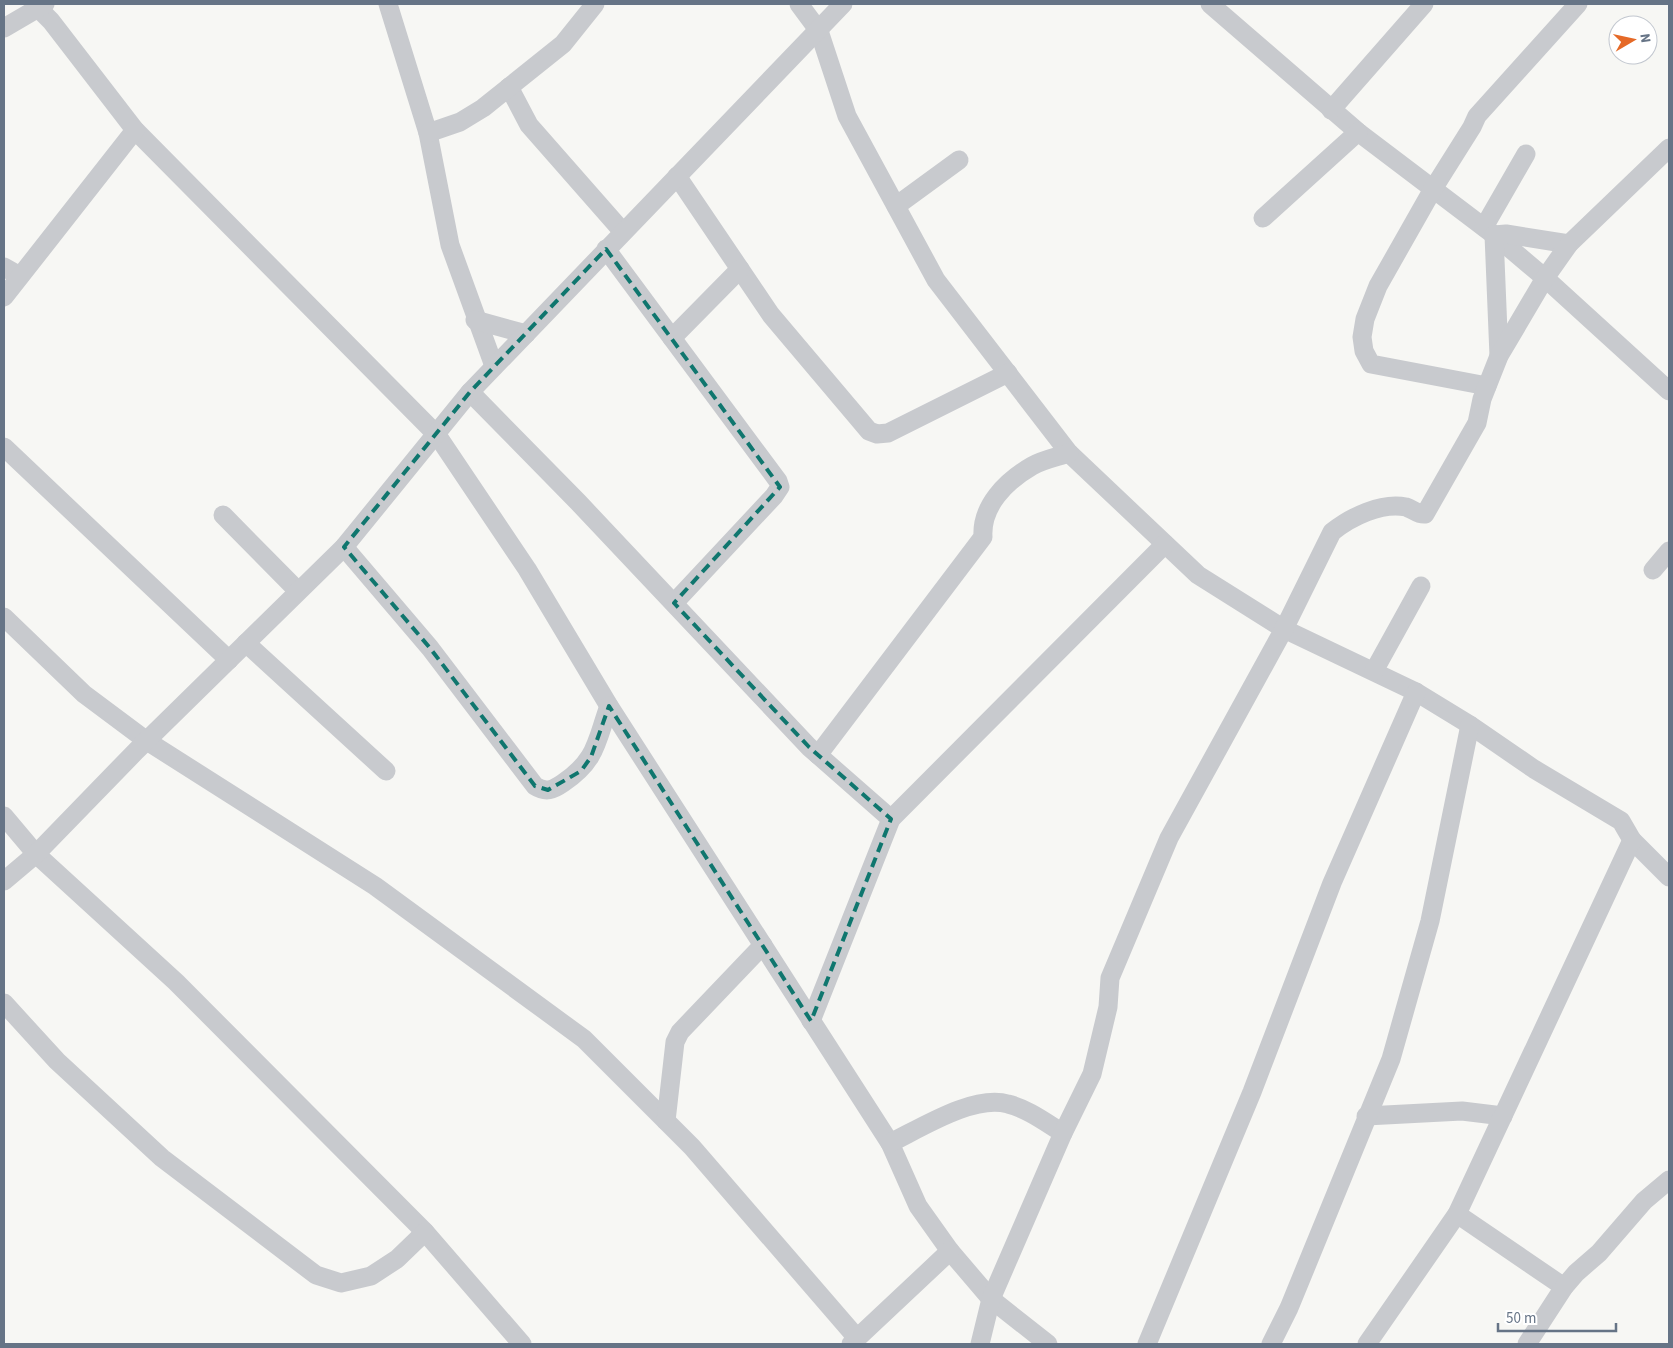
<svg xmlns="http://www.w3.org/2000/svg" width="1673" height="1348" font-family="'Source Sans 3',sans-serif">
<rect width="100%" height="100%" fill="#f7f7f4"/>
<g fill="none" stroke-linecap="round" stroke-linejoin="round">
<g stroke="#c8cace" stroke-width="19">
<path d="M34 4 51 21 135 130 437 435 527 569 609 706 890 1143 918 1206 950 1251 991 1299 1048 1344"/>
<path d="M388 4 428 133 450 245 494 366"/>
<path d="M799 4 819 31 847 116 936 280 1069 453 1198 575 1284 629 1416 692 1470 725 1534 769 1621 821 1632 840 1669 877"/>
<path d="M1210 4 1358 132 1494 235 1545 278 1669 391"/>
<path d="M4 28 45 4"/>
<path d="M509 87 529 125 623 232"/>
<path d="M1331 110 1424 4"/>
<path d="M428 133 460 122 483 108 563 44 595 4"/>
<path d="M677 176 771 315 869 431 877 434 888 433 1008 373"/>
<path d="M896 206 959 160"/>
<path d="M1263 218 1358 132"/>
<path d="M1484 227 1526 154"/>
<path d="M606 249 778 481 780 487 774 496 674 603"/>
<path d="M4 267 20 276"/>
<path d="M4 297 135 130"/>
<path d="M475 320 526 334"/>
<path d="M672 338 740 269"/>
<path d="M1499 356 1494 235 1506 234 1569 244"/>
<path d="M1487 386 1371 364 1364 351 1362 337 1365 319 1378 286 1433 189 1472 127 1477 116 1578 4"/>
<path d="M470 392 578 502 809 747 891 819 811 1021"/>
<path d="M4 447 229 660"/>
<path d="M223 515 298 591"/>
<path d="M344 547 430 648 535 786C546 793 553 790 563 783 597 760 596 742 609 706"/>
<path d="M1653 570 1669 551"/>
<path d="M4 617 84 694 147 741 375 886 584 1039 692 1147 857 1338"/>
<path d="M246 643 386 771"/>
<path d="M1374 671 1421 586"/>
<path d="M818 755 983 537C981 506 1006 481 1032 466 1042 460 1057 457 1069 453"/>
<path d="M4 816 36 854 176 982 425 1232 522 1344"/>
<path d="M891 819 1165 544"/>
<path d="M4 881 36 854 136 751 344 547 470 392 843 4"/>
<path d="M4 1003 57 1061 162 1158 316 1275 341 1283 371 1276 397 1259 425 1232"/>
<path d="M1366 1116 1462 1111 1503 1116"/>
<path d="M666 1121 675 1042 680 1032 763 945"/>
<path d="M890 1143C921 1128 974 1094 1008 1104 1028 1109 1045 1122 1063 1133"/>
<path d="M1457 1214 1564 1287"/>
<path d="M851 1344 950 1251"/>
<path d="M980 1344 991 1299 1063 1133 1092 1074 1108 1007 1110 978 1169 838 1284 629 1332 532C1351 517 1381 502 1406 507 1413 509 1418 515 1425 514L1477 423 1482 399 1499 356 1545 278 1569 244 1669 148"/>
<path d="M1147 1344 1252 1092 1332 883 1416 692"/>
<path d="M1271 1344 1289 1308 1391 1059 1430 921 1470 725"/>
<path d="M1367 1344 1457 1214 1632 840"/>
<path d="M1527 1344 1564 1287 1576 1273 1599 1253 1644 1201 1669 1180"/>
</g>
</g>
<path fill="none" stroke="#0f766e" stroke-width="4" stroke-dasharray="10 6" stroke-linejoin="round" d="M606 249 780 487 674 603 809 747 891 819 811 1021 609 706 591 757 581 771 548 790 535 786 430 648 344 547 470 392Z"/>
<rect width="1673" height="1348" fill="none" stroke="#667486" stroke-width="10"/>
<g transform="translate(1633 40) rotate(81)"><circle r="24" fill="#ffffff" stroke="#c2c7cf"/>
<path d="M0-4L9 19L0 12L-9 19Z" fill="#e56927"/>
<text y="-8" font-size="14" font-weight="bold" text-anchor="middle" fill="#667486">N</text>
</g>
<path d="M1498 1323v8h118v-8" fill="none" stroke="#667486" stroke-width="2.5"/>
<text x="1506" y="1323" font-size="15" fill="#667486" stroke="#ffffff" stroke-width="4" paint-order="stroke">50 m</text>
</svg>
